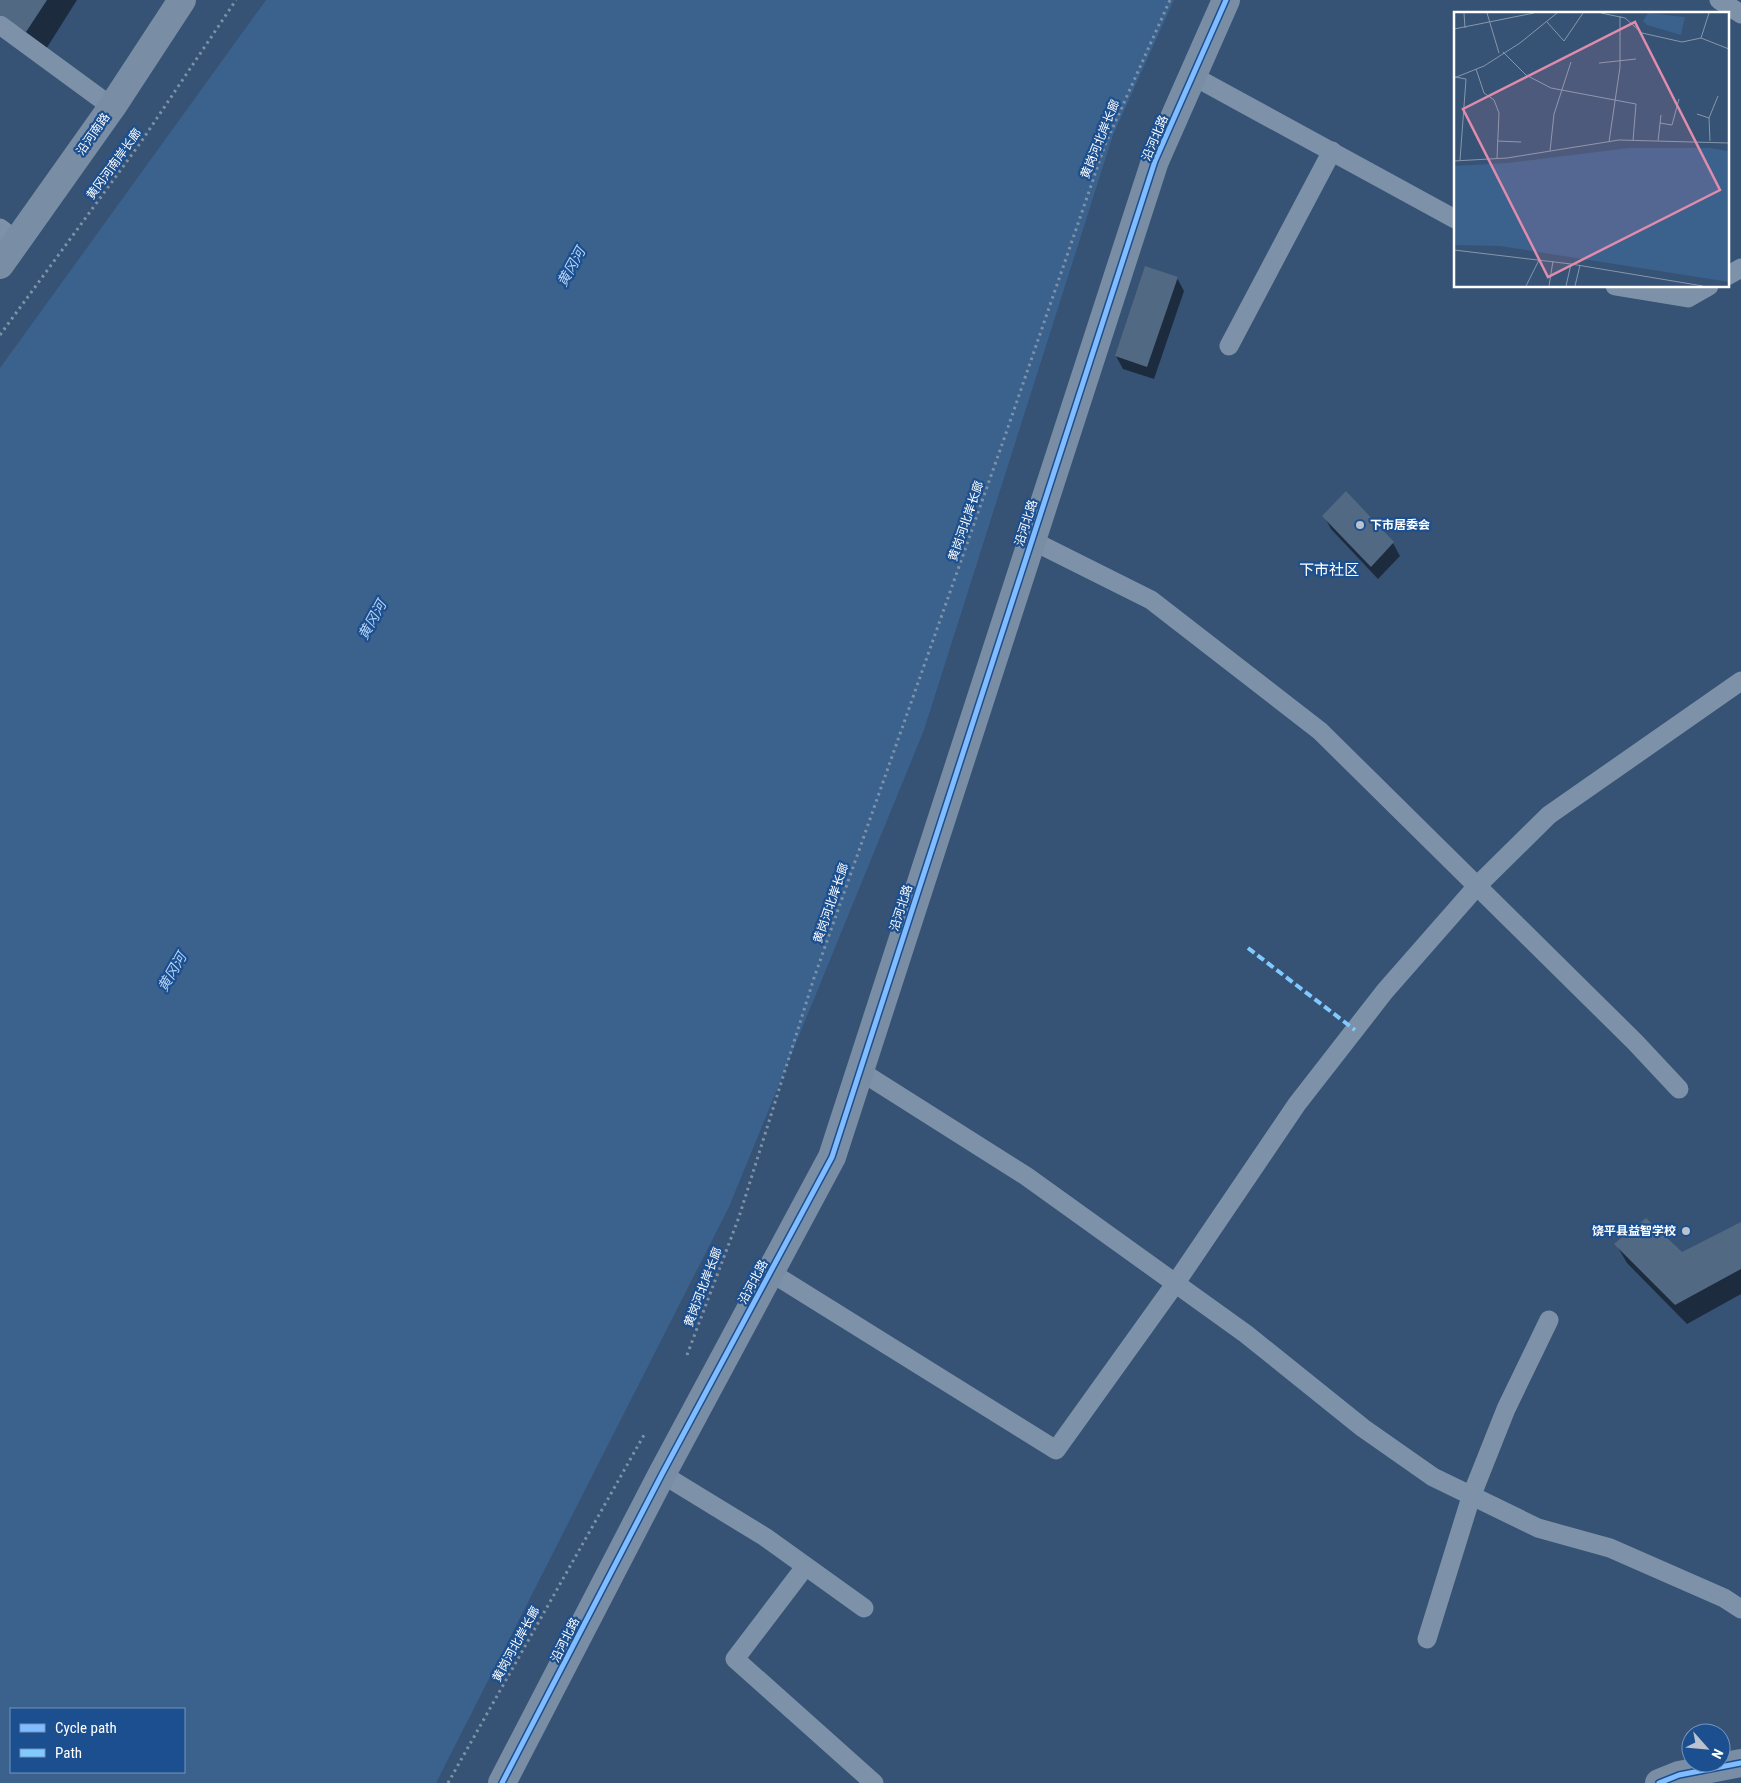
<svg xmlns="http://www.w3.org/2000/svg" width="1741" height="1783" font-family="'Roboto Condensed','Noto Sans SC',sans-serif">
<rect width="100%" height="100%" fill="#365274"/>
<path fill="#3b618d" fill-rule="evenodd" d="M266 0H1174L1113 135 924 730 729 1207 436 1783H0V368ZM11 1709H184V1772H11Z"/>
<g fill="#0007">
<path d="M0 0H77L41 57 0 29Z"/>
<path d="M1177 278 1184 291 1154 379 1123 369 1116 356Z"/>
<path d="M1324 516 1393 543 1400 556 1378 579 1331 529Z"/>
<path d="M1741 1224V1294L1687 1324 1627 1263 1616 1244 1682 1254Z"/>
</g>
<g fill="#526984">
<path d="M0 0H47L26 32 0 15Z"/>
<path d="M1145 266 1178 277 1147 367 1115 356Z"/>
<path d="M1346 491 1394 542 1371 567 1322 516Z"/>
<path d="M1646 1218 1682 1252 1741 1222V1269L1675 1305 1614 1244Z"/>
</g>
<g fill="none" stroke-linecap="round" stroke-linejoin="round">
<g stroke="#7d92a8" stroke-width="3" stroke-dasharray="2.5 4" stroke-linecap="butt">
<path d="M0 335 141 142 236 0"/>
<path d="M687 1355 739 1217 814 978 1005 436 1105 145 1170 0"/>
<path d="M448 1783 644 1435"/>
</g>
<g stroke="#7d92a8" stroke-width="19">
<path d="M1719 0 1741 14"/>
<path d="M0 25 112 107"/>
<path d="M1193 76 1455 219"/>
<path d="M0 228 18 242"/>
<path d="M1727 276 1741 268"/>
<path d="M1615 286 1688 298 1709 286"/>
<path d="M1229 346 1332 151"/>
<path d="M1031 540 1151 600 1320 731 1635 1042 1679 1089"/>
<path d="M860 1071 1026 1176 1246 1334 1363 1428 1433 1477 1538 1528 1610 1548 1724 1598 1741 1609"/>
<path d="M770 1272 1056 1450 1175 1284 1297 1104 1385 991 1478 885 1549 815 1741 681"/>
<path d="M662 1474 765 1537 864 1608"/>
<path d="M805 1567 735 1659 874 1783"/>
<path d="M1427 1639 1471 1497 1506 1409 1549 1320"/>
</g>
<g stroke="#798da4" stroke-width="28">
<path d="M0 265 112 107 182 0"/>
<path d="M502 1783 662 1474 832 1157 1155 161 1226 0"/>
<path d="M1659 1783 1679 1775 1741 1763"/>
</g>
<path stroke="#80caff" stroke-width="4" stroke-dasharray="8 4" stroke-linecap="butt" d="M1248 948 1355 1030"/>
<defs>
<g id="cycleway">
<path d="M502 1783 662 1474 832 1157 1155 161 1226 0"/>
<path d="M1659 1783 1679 1775 1741 1763"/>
</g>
</defs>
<use href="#cycleway" stroke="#1b4f8f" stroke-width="8"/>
<use href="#cycleway" stroke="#80bcff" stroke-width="5"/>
</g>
<g fill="#b9c2ce" stroke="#1b4f8f" stroke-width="2">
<circle cx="1360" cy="525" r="5"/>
<circle cx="1686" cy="1231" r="5"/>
</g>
<g text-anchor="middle" stroke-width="4.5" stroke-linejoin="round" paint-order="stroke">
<g font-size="12" fill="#fff" stroke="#1b4f8f">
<text transform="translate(93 134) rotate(-55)" y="4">沿河南路</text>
<text transform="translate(1155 138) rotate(-67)" y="4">沿河北路</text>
<text transform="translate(1100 139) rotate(-68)" y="4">黄岗河北岸长廊</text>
<text transform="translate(114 164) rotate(-54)" y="4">黄冈河南岸长廊</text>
<text transform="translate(966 521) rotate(-71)" y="4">黄岗河北岸长廊</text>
<text transform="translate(1026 523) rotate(-72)" y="4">沿河北路</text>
<text transform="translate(831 903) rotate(-71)" y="4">黄岗河北岸长廊</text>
<text transform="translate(901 908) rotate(-72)" y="4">沿河北路</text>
<text transform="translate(753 1282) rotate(-62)" y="4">沿河北路</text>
<text transform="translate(703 1287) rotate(-69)" y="4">黄岗河北岸长廊</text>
<text transform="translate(565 1640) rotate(-63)" y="4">沿河北路</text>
<text transform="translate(516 1644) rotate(-61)" y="4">黄岗河北岸长廊</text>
</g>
<g font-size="12" font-weight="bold" fill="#fff" stroke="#1b4f8f" text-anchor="start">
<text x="1370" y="529">下市居委会</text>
<text x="1676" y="1235" text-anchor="end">饶平县益智学校</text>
</g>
<g font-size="14" font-style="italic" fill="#b5d3f5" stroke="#1b4f8f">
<text transform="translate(571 267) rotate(-61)" y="5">黄冈河</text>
<text transform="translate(372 620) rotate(-61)" y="5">黄冈河</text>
<text transform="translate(172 972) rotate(-60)" y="5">黄冈河</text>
</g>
<g font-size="15" fill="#fff" stroke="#1b4f8f">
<text x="1329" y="575">下市社区</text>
</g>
</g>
<g transform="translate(1454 12)">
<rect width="275" height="275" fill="#365274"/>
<path d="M194 1 231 5 227 23 193 13 189 9ZM175 136H256L275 139V270L46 234 0 233V154L53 151Z" fill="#3b618d"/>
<path fill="none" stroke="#8697ac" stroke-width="1" d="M10 1 11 16M33 1 45 41M147 1 171 6 188 21 228 30 247 26 275 37M93 10 110 29 129 1M0 17 80 1M247 26 255 1M49 40 72 63 97 76 182 92 179 129M145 51 182 47M22 57 30 81 40 88 45 101 43 146M1 65 12 67 6 148M0 66 30 54 66 31 103 1M243 102 255 106 256 129M255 106 264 84M206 111 218 113 225 87M43 129 67 130M204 129 207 103M155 130 166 55V4M96 139 100 102 117 50M0 149 53 146 165 128 275 131M0 238 117 252 249 274M72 274 85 248M95 274 99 249M112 274 117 252M121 274 126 253"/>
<path fill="#e08cad" fill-opacity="0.15" stroke="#e08cad" stroke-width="2.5" d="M181 10 266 178 94 265 9 97Z"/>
<rect width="275" height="275" fill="none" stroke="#fff" stroke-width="2.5"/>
</g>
<rect x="10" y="1708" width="175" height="65" fill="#1b4f8f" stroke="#7695bc"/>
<rect x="20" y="1724" width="25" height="8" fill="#80bcff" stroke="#7695bc"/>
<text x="55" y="1733" font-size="15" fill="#ffffff">Cycle path</text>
<rect x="20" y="1749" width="25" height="8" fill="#80caff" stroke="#7695bc"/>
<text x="55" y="1758" font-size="15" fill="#ffffff">Path</text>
<g transform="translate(1706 1748) rotate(117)"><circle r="24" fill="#1b4f8f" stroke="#7695bc"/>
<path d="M0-4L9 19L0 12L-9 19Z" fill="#b9c2ce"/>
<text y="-8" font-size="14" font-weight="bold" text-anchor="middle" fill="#ffffff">N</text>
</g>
</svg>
